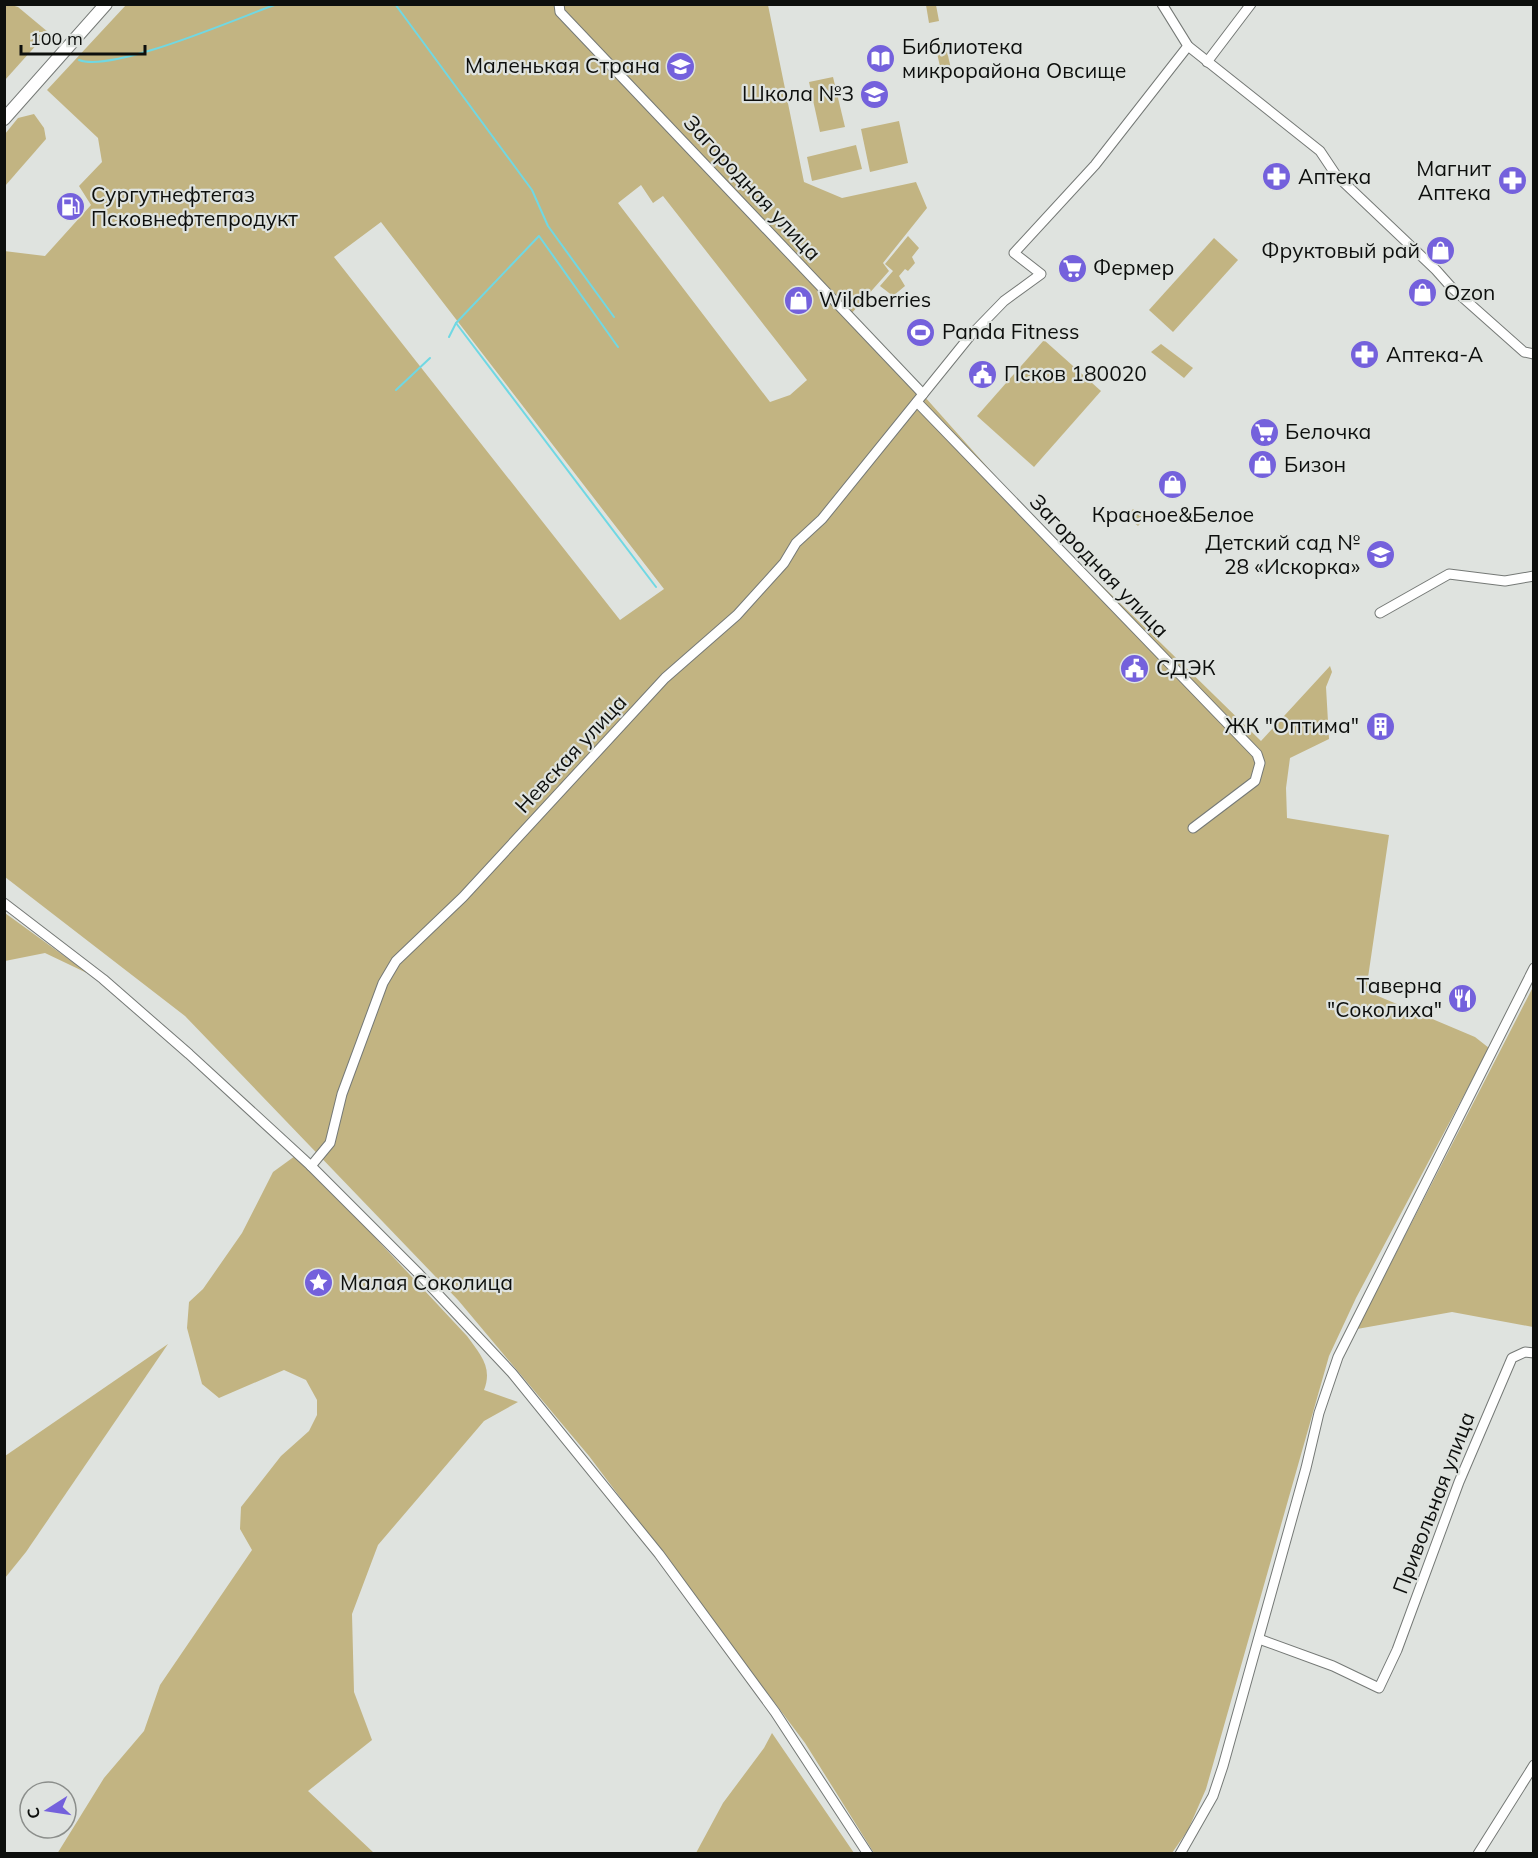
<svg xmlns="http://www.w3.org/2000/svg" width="1538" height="1858" font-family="Mulish,sans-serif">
<rect width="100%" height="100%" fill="#dfe3df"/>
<g fill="#c2b482" fill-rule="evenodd">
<path d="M8 4 18 7 48 32 5 80V5Z"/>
<path d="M126 5H768L804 182 842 198 916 182 927 208 883 263 889 271 851 314 1031 516 1261 741 1330 666 1332 672 1326 687 1329 739 1290 758 1286 788 1287 818 1389 835 1366 991 1475 1037 1489 1048 1356 1298 1329 1356 1206 1789 1188 1830 1172 1853H874L805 1743 589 1456 458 1300 185 1016 5 877 4 251 45 256 91 205 79 186 102 162 98 138 47 90ZM641 185 653 203 663 196 807 380 790 395 770 402 618 203ZM381 222 664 589 620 620 334 257Z"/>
<path d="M926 5H936L939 21 929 23Z"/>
<path d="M945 42 951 69 941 71 935 44Z"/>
<path d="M833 77 845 127 820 132 809 82Z"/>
<path d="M34 114 44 128 46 139 5 186V134L18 118Z"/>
<path d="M899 121 908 163 870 172 861 129Z"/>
<path d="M856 145 862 169 812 181 807 157Z"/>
<path d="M908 236 919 248 912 257 915 263 908 271 905 269 899 276 905 286 893 296 880 286 893 271 885 264Z"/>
<path d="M1214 238 1238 260 1173 332 1149 310Z"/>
<path d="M1044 340 1101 391 1034 467 977 416Z"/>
<path d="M1161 344 1193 368 1184 378 1151 352Z"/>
<path d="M1133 509 1144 519 1138 526 1127 516Z"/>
<path d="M5 913 89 974 45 953 5 961Z"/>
<path d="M1533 987V1327L1452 1312 1357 1329Z"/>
<path d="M295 1156 355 1216 467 1336C480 1354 493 1367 484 1390L518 1402 484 1421 378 1545 352 1614 354 1692 372 1740 308 1791 374 1853 57 1854 104 1778 144 1731 160 1685 252 1550 240 1529 241 1507 281 1456 309 1431 317 1415V1400L306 1380 284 1370 219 1398 202 1384 187 1328 189 1302 203 1289 242 1233 273 1172Z"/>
<path d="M168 1344 26 1552 5 1578V1456Z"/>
<path d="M772 1733 854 1853H696L723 1803 764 1748Z"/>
</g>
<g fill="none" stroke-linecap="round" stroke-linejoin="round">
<g stroke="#70d8e3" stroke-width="2">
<path d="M395 4 532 190 548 226 614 317"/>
<path d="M79 60C113 73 238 18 277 4"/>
<path d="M456 323 656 587"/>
<path d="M449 337 456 323 539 236 618 347"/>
<path d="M396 390 430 358"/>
</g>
<defs>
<g id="minor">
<path d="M559 4 560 12 923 394"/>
<path d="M1162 4 1188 46 1320 151 1336 175 1436 270 1452 288 1524 352 1534 354"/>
<path d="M1207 62 1251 4"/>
<path d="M917 402 1257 754 1260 763 1255 781 1193 828"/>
<path d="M1380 613 1449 574 1505 581 1534 576"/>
<path d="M4 903 103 979 189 1054 311 1166 419 1274 512 1373 659 1554 775 1712 868 1854"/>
<path d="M311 1166 330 1143 342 1094 383 983 396 961 463 897 665 678 737 615 784 563 796 543 822 519 970 336 1004 301 1041 274 1014 253 1095 165 1188 46"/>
<path d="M1259 1639 1333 1666 1379 1688 1397 1650 1459 1482 1512 1358 1525 1352 1534 1353"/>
<path d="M1180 1854 1213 1796 1223 1766 1306 1468 1319 1413 1338 1357 1534 968"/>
<path d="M1478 1854 1534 1765"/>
</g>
<path id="highway" d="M4 119 106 4"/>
</defs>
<use href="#minor" stroke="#757976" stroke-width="11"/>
<use href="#highway" stroke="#757976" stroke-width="14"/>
<use href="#minor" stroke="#fff" stroke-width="9"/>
<use href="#highway" stroke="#fff" stroke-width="12"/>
</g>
<defs>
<symbol id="library-disc" viewBox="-11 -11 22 22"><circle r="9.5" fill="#7461dc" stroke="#dfe3df"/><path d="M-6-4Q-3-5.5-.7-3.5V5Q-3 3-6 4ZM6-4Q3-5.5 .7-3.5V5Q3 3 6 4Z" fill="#fff"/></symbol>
<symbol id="school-disc" viewBox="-11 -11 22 22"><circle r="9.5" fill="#7461dc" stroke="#dfe3df"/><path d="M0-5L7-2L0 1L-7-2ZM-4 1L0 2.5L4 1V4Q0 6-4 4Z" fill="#fff"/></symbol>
<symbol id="pharmacy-disc" viewBox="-11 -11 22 22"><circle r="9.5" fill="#7461dc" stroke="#dfe3df"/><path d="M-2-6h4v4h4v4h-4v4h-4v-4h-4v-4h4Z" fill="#fff"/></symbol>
<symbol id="fuel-disc" viewBox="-11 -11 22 22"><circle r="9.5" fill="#7461dc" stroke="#dfe3df"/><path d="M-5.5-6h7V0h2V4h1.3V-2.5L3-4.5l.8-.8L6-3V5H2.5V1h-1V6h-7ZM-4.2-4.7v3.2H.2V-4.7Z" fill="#fff"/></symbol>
<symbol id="shop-disc" viewBox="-11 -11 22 22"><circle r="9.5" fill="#7461dc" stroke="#dfe3df"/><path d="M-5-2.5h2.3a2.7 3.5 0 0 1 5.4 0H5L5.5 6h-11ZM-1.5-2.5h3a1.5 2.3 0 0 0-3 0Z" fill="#fff"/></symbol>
<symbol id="supermarket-disc" viewBox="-11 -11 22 22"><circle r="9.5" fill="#7461dc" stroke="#dfe3df"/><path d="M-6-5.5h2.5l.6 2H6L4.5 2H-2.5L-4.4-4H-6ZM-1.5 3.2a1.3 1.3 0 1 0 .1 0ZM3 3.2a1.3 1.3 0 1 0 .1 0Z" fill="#fff"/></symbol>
<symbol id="stadium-disc" viewBox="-11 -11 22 22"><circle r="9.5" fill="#7461dc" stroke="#dfe3df"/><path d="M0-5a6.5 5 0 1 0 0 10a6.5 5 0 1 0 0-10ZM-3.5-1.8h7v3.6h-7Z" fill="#fff"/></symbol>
<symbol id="civic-disc" viewBox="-11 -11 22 22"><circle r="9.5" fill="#7461dc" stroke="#dfe3df"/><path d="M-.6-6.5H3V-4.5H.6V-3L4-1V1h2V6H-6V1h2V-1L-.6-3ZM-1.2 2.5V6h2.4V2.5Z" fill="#fff"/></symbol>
<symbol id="building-disc" viewBox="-11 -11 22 22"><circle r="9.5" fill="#7461dc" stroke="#dfe3df"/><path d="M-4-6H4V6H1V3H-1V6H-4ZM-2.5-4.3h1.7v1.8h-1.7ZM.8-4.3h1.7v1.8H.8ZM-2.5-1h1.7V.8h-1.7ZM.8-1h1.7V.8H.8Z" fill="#fff"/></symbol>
<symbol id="restaurant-disc" viewBox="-11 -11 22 22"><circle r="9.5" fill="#7461dc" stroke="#dfe3df"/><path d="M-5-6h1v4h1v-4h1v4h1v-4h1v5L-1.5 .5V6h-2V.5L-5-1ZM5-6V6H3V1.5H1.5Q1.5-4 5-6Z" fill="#fff"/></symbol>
<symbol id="sight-disc" viewBox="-11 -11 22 22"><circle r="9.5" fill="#7461dc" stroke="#dfe3df"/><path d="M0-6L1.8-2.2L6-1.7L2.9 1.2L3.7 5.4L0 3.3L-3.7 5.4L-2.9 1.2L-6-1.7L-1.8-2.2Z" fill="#fff"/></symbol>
</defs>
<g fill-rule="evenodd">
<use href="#library-disc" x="864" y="42" width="33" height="33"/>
<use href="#school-disc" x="664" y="50" width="33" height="33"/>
<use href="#school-disc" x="858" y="78" width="33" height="33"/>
<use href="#pharmacy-disc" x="1260" y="160" width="33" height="33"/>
<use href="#pharmacy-disc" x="1496" y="164" width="33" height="33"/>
<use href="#fuel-disc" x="54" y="190" width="33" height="33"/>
<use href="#shop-disc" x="1424" y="234" width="33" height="33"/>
<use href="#supermarket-disc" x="1056" y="252" width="33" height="33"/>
<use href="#shop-disc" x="1406" y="276" width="33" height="33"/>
<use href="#shop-disc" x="782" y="284" width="33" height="33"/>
<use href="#stadium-disc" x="904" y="316" width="33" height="33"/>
<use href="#pharmacy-disc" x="1348" y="338" width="33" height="33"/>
<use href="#civic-disc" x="966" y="358" width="33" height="33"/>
<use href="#supermarket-disc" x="1248" y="416" width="33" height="33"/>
<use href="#shop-disc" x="1246" y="448" width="33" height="33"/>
<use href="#shop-disc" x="1156" y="468" width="33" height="33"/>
<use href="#school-disc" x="1364" y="538" width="33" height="33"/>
<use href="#civic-disc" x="1118" y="652" width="33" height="33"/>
<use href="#building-disc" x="1364" y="710" width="33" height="33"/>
<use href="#restaurant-disc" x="1446" y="982" width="33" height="33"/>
<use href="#sight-disc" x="302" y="1266" width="33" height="33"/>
</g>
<g text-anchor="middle" stroke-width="4.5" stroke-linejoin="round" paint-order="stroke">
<g font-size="21" fill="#0d0f0d" stroke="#dfe3df" text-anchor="start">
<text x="902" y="54">Библиотека<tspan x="902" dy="24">микрорайона Овсище</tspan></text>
<text x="660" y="73" text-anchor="end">Маленькая Страна</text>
<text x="854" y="101" text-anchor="end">Школа №3</text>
<text x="1491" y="176" text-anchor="end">Магнит<tspan x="1491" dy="24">Аптека</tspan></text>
<text x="1298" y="184">Аптека</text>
<text x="91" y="202">Сургутнефтегаз<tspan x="91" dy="24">Псковнефтепродукт</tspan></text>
<text x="1420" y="258" text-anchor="end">Фруктовый рай</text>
<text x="1093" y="275">Фермер</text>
<text x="1444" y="300">Ozon</text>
<text x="819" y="307">Wildberries</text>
<text x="942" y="339">Panda Fitness</text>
<text x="1386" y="362">Аптека-А</text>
<text x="1004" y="381">Псков 180020</text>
<text x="1285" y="439">Белочка</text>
<text x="1284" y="472">Бизон</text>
<text x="1173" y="522" text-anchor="middle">Красное&amp;Белое</text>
<text x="1360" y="550" text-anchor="end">Детский сад №<tspan x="1360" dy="24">28 «Искорка»</tspan></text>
<text x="1156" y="675">СДЭК</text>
<text x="1359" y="733" text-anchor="end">ЖК "Оптима"</text>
<text x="1442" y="993" text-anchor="end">Таверна<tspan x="1442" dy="24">"Соколиха"</tspan></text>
<text x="340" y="1290">Малая Соколица</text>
</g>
<g font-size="21" fill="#0d0f0d" stroke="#dfe3df">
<text transform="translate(752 188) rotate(47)" y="7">Загородная улица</text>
<text transform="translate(1099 566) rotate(46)" y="7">Загородная улица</text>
<text transform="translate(571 754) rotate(-47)" y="7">Невская улица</text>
<text transform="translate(1434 1503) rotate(-69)" y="7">Привольная улица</text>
</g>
</g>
<rect width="1538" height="1858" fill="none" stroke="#0d0f0d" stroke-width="12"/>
<g transform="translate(48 1810) rotate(258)"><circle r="28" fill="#dfe3df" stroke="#8b8e8b" stroke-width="1.5"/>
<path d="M0-4.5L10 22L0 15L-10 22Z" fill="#7461dc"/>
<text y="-9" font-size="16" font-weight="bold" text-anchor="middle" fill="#0d0f0d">С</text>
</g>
<path d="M21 45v9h124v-9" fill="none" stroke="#0d0f0d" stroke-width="3"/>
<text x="30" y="45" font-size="18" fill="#0d0f0d" stroke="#dfe3df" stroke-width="4.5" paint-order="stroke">100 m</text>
</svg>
